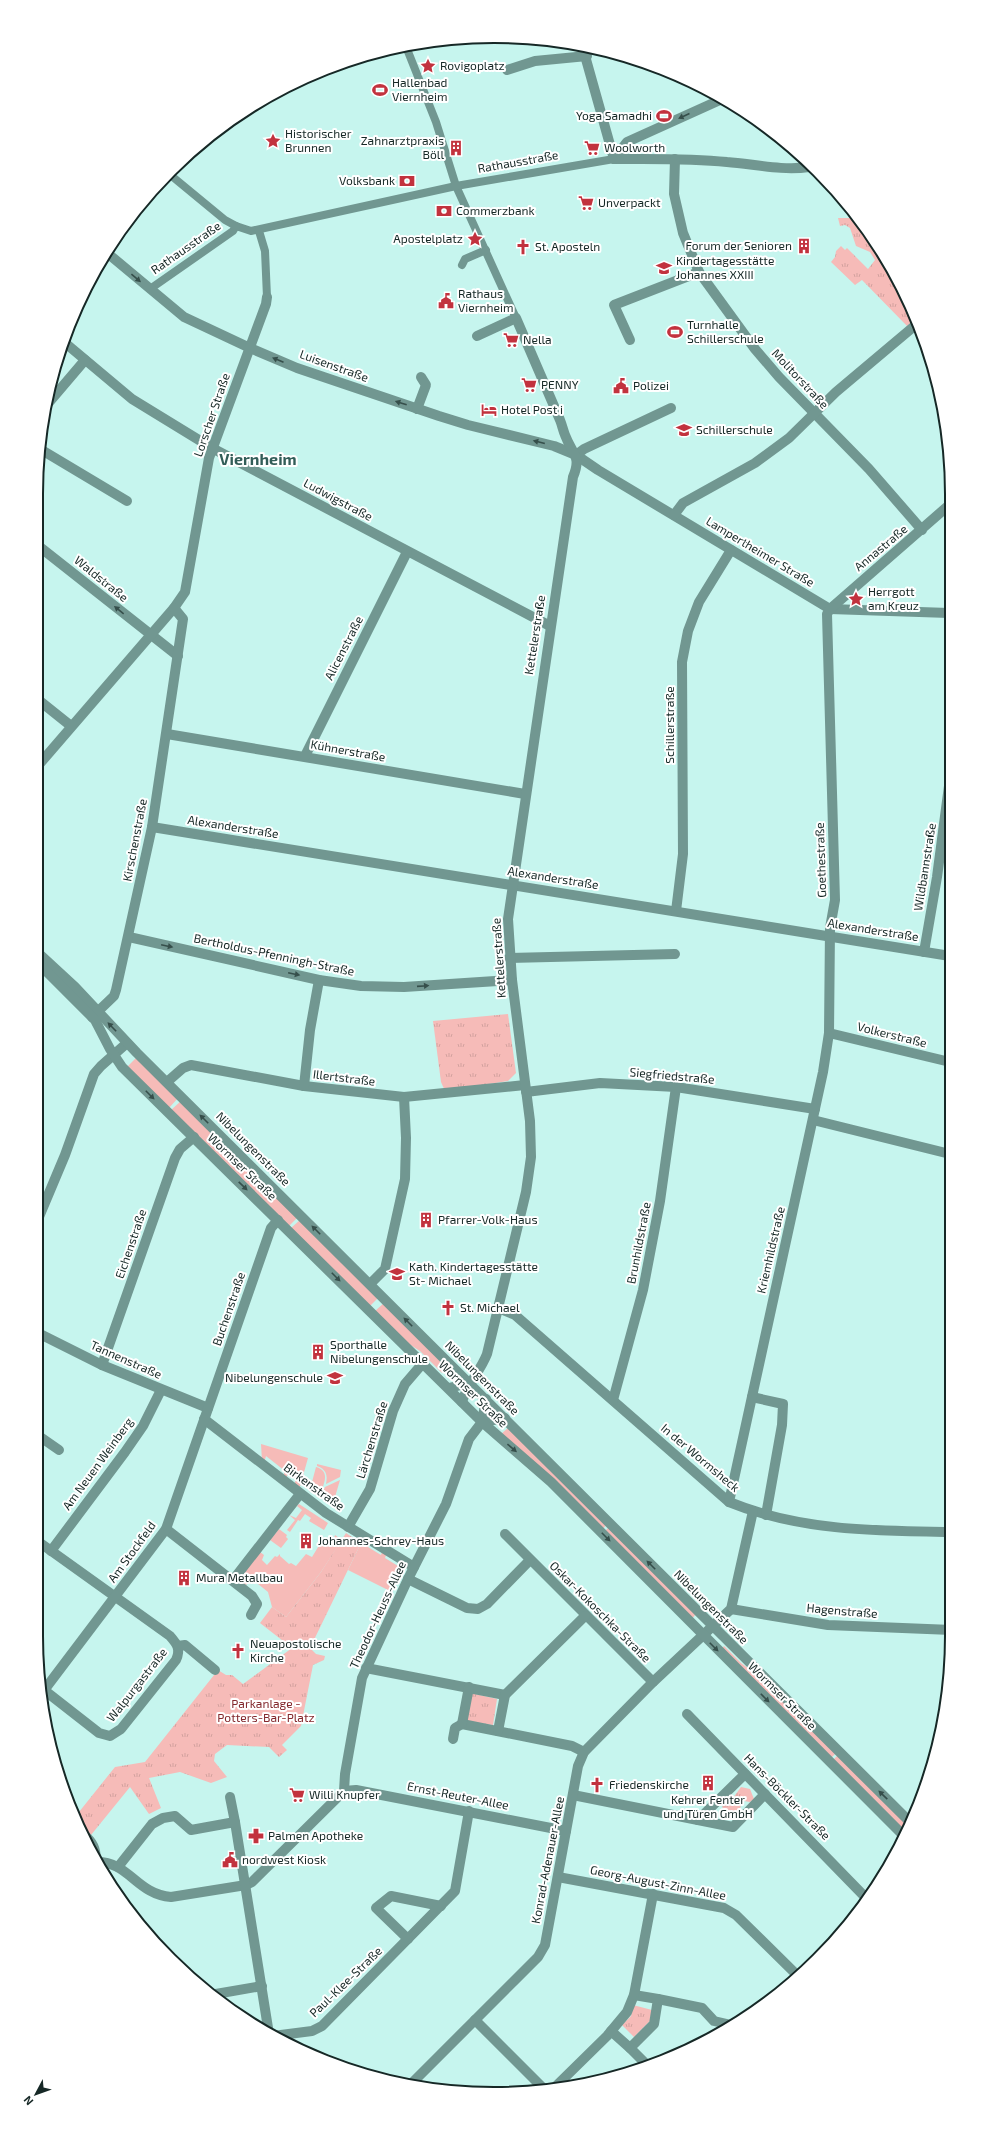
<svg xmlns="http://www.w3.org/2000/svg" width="988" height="2130" font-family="'Exo 2',sans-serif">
<defs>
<pattern id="park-tufts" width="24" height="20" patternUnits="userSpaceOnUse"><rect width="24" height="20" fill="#f6bbb8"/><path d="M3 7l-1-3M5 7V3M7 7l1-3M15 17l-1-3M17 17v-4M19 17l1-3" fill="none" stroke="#d2a19e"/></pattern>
</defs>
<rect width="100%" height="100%" fill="#c6f5ee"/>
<g fill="#f6bbb8">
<path d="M136 1058 179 1097 168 1109 126 1068Z"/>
<path d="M182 1100 299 1216 288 1227 170 1111Z"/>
<path d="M301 1219 379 1297 369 1307 290 1229Z"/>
<path d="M385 1302 449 1366 442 1373 420 1351 401 1339 374 1312Z"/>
<path d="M509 1427 607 1524 602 1530 500 1435Z"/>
<path d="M261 1444 308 1458 299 1490 294 1486 296 1479 288 1473 286 1479 283 1477 285 1471 266 1456 264 1463 262 1461Z"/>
<path d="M317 1464 341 1470 340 1477 326 1484C328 1475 326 1469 317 1466Z"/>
<path d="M316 1467C331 1471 324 1485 319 1495L310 1490 308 1497Z"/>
<path d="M340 1480 335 1497 326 1494 325 1498 321 1496 325 1487Z"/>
<path d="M299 1504 328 1523 324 1530 309 1521 311 1518 305 1514 300 1521 298 1520 290 1532 287 1530 295 1520 289 1515 296 1518 302 1510 297 1506Z"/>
<path d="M609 1527 696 1614 691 1620 604 1532Z"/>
<path d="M279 1529 287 1535 286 1537 288 1539 281 1548 270 1540Z"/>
<path d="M335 1535 342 1540 321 1572 286 1617 272 1607 268 1592 252 1579 246 1585 240 1581 239 1578 260 1552 264 1555 262 1560 267 1565 275 1556 277 1557 280 1554V1556L289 1564 291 1563 296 1566 306 1554 312 1557 323 1539 332 1545Z"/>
<path d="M364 1541 369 1544 368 1547 381 1555 382 1552 386 1555 385 1558 398 1566 400 1563 402 1571 390 1591 348 1570 361 1543Z"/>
<path d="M724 1646 741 1663 757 1675 836 1753 830 1759 721 1650Z"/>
<path d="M838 1755 910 1825 906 1833 832 1761Z"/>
</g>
<g fill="url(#park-tufts)">
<path d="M838 218H859L917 318 907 326 862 280 855 285 831 262 835 257 836 251 841 246 845 250 847 248 868 269 875 260 870 252 856 246 850 228 845 225 840 226Z"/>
<path d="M508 1014 516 1073 508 1081 445 1091 441 1082 433 1021Z"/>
<path d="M346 1533 361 1543 312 1644V1650L316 1654 325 1656 324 1660 313 1665 301 1726 282 1745 287 1750 279 1757 269 1747 227 1745 215 1754 214 1761 227 1777 211 1783 180 1772 149 1778 161 1808 149 1814 130 1787 91 1835 80 1826 75 1817 115 1767 145 1762 218 1670 226 1675H232L243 1684 292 1648 260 1623 272 1607 286 1617 321 1572Z"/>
<path d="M471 1693 497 1699 493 1725 466 1721Z"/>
<path d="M741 1787 750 1789 754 1799 750 1802 744 1801 741 1805 740 1809 731 1814 725 1812C718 1804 727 1801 733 1798Z"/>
<path d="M633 2005 652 2010 650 2021 634 2037 622 2025 631 2016Z"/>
</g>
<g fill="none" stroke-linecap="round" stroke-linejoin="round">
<g stroke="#719791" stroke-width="8">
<path d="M407 49 436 122 456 186 516 318"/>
<path d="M168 173 225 220 236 226 251 231 456 186 614 159"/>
<path d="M259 231 265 251 267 297"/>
<path d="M462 265 465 259 486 250"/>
<path d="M150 289 233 231 236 226"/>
</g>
<g stroke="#719791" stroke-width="10">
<path d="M405 45 407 49"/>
<path d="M582 45 614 159"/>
<path d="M507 70 535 61 587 56"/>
<path d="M614 159C651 159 689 158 727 162 754 164 782 171 809 167"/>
<path d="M614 159 627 142 720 100"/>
<path d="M675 159 674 194 683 233 699 272 755 349 779 377 869 469 922 530"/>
<path d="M106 252 184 317 250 348 297 368 439 416 468 425 554 446 576 455 598 470 830 609 949 613"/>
<path d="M630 340 614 305 699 272"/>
<path d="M64 342 132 399 212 448 550 626"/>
<path d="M45 407 85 360"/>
<path d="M417 409 426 385 421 377"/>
<path d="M40 449 127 501"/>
<path d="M576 455 584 449 671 408"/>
<path d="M674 515 683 503 755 463 789 438 836 392 918 323"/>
<path d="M36 544 178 656"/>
<path d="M36 698 71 726"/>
<path d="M167 734 525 794"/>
<path d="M305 756 407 552"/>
<path d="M36 768 174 608 185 592 209 458 266 304 267 297"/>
<path d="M152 827 950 956"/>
<path d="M676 911 683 854 682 662 688 631 699 602 731 550"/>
<path d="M129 937 319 980 361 986 404 987 512 980"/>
<path d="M924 952 937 877 949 786"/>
<path d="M509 958 675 954"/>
<path d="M92 1017 114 996 116 990 152 827 183 619 174 608"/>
<path d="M829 1033 950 1062"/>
<path d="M167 1082 183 1068 191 1065 304 1086 404 1097 525 1085"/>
<path d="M304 1086 310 1030 319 980"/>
<path d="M526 1092 600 1083 676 1087 815 1109"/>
<path d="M813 1120 950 1154"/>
<path d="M36 1224 65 1155 94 1074 101 1066 127 1043"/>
<path d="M370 1284 385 1269 405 1179 406 1138 404 1097"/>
<path d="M498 1308 515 1315 729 1502C800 1531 877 1531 952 1532"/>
<path d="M36 1332 102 1365 208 1408"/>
<path d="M102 1365 175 1158 180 1149 194 1137"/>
<path d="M449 1388 469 1383"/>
<path d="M752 1397 783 1404 782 1425 766 1515"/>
<path d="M613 1400 643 1290 660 1201 676 1087"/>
<path d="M462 1402C467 1384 480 1372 487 1354L526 1192 531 1157 530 1121 512 980 508 919 573 477C582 456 572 454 565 435 563 430 562 425 560 420L516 318 477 336"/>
<path d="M204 1419 326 1513 414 1567"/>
<path d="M482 1422 505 1418"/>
<path d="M36 1434 59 1450"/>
<path d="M729 1502 823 1072 829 1033 830 928 835 900 827 614 830 609 948 506"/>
<path d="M348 1527 370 1489 393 1411 405 1384 423 1363"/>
<path d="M166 1529 252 1596 257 1604 251 1615"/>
<path d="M505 1534 653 1682"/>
<path d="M36 1540 170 1636C177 1644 181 1649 176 1660L121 1729 110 1736 99 1733 44 1690"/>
<path d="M51 1551 125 1452 143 1426 161 1390"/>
<path d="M408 1579 467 1608 478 1609 487 1604 530 1560"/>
<path d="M233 1580 300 1494"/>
<path d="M731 1609 828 1625 952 1630"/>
<path d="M178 1646 185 1645 215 1670"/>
<path d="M366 1668 505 1695"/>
<path d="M42 1693 166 1529 271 1228 278 1220"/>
<path d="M687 1714 868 1900"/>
<path d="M462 1724 572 1746 584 1752"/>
<path d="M462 1724 469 1687"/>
<path d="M498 1731 505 1695 585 1616"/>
<path d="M453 1739 455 1728 462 1724"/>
<path d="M344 1791 356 1790 566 1831"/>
<path d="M573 1795 698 1820 745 1774"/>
<path d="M230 1797 235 1822"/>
<path d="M698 1820 733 1827 765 1794"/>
<path d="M83 1834C93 1842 96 1849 96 1861"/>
<path d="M96 1862C129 1861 136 1894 171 1897L246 1885 252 1882 344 1791 345 1774 362 1678 408 1579 446 1504 469 1439 482 1422 486 1399"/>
<path d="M118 1867 152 1824 163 1818 175 1816 191 1830 235 1822 269 2034"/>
<path d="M558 1877 724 1908 736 1915 798 1976"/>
<path d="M408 1939 376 1908 391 1896 441 1906"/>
<path d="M210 1995 262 1986"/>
<path d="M658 1999 702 2008 714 2021 727 2024"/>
<path d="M475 2020 546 2091"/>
<path d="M611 2031 630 2048 654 2024 658 1999 634 1995"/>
<path d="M273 2036 312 2031 322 2026 455 1891 469 1811"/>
<path d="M630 2048 648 2066"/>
<path d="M409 2086 538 1957 545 1945 578 1766 584 1752 653 1682 731 1609 753 1511"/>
<path d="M552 2090 607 2036 627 2012 634 1995 653 1894"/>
</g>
<g stroke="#719791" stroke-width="10">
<path d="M36 951 75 987 137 1053C396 1309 652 1568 911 1823"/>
<path d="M43 968 95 1020 110 1049 122 1067 482 1422 551 1482 904 1836"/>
</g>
</g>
<defs><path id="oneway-solid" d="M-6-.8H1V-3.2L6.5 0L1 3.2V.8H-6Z"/></defs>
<g fill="#364f4b">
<use href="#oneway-solid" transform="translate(684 116) rotate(156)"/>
<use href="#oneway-solid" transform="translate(136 278) rotate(40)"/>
<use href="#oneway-solid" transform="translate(278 360) rotate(-157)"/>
<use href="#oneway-solid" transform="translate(401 403) rotate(-162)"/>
<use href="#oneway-solid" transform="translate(539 442) rotate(-166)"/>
<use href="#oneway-solid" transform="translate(119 610) rotate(-141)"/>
<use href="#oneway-solid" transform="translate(167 946) rotate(12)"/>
<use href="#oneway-solid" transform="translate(294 974) rotate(12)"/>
<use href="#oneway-solid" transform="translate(423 986) rotate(-4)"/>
<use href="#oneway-solid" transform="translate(112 1027) rotate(-134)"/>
<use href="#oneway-solid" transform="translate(150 1095) rotate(45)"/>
<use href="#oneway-solid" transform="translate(204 1119) rotate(-135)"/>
<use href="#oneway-solid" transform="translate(243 1186) rotate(44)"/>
<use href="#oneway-solid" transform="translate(316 1230) rotate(-135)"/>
<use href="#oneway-solid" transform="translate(336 1277) rotate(45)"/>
<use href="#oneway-solid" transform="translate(408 1322) rotate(-135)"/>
<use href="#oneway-solid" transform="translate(512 1448) rotate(40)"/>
<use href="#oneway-solid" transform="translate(606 1537) rotate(45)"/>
<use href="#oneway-solid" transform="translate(651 1565) rotate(-135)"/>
<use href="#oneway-solid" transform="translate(714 1647) rotate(45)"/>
<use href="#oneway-solid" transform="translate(765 1698) rotate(45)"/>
<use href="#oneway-solid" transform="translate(883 1795) rotate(-136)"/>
</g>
<defs>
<symbol id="sight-bare" viewBox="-9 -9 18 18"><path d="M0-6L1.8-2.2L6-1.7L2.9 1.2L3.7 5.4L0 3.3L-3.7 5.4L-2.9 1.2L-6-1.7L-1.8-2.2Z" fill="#c2323e" stroke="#fff" stroke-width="2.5" paint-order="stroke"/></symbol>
<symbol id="stadium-bare" viewBox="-9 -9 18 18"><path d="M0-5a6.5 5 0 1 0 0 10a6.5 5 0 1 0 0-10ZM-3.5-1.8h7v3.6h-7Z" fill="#c2323e" stroke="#fff" stroke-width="2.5" paint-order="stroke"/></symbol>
<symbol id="building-bare" viewBox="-9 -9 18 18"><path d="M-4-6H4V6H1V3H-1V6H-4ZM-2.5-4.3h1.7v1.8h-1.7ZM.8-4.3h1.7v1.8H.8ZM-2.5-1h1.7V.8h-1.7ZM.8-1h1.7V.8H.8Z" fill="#c2323e" stroke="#fff" stroke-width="2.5" paint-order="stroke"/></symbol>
<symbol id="supermarket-bare" viewBox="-9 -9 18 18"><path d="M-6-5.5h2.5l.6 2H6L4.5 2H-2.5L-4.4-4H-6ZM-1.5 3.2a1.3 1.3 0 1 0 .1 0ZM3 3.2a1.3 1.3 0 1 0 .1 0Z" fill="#c2323e" stroke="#fff" stroke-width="2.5" paint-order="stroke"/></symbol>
<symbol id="bank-bare" viewBox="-9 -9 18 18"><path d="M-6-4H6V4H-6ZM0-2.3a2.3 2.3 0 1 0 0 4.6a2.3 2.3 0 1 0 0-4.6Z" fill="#c2323e" stroke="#fff" stroke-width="2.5" paint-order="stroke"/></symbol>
<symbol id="church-bare" viewBox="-9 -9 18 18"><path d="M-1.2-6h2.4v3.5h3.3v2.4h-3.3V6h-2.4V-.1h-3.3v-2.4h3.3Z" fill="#c2323e" stroke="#fff" stroke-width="2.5" paint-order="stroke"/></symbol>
<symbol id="school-bare" viewBox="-9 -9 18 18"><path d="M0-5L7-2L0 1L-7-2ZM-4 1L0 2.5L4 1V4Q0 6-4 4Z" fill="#c2323e" stroke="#fff" stroke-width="2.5" paint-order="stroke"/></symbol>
<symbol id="civic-bare" viewBox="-9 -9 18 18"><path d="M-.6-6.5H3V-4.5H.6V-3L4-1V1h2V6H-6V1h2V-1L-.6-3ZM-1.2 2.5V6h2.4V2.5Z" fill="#c2323e" stroke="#fff" stroke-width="2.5" paint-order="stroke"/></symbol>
<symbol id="hotel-bare" viewBox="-9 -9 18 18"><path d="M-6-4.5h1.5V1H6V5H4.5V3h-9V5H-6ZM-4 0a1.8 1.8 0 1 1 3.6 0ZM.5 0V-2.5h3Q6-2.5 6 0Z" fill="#c2323e" stroke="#fff" stroke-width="2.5" paint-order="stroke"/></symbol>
<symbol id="pharmacy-bare" viewBox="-9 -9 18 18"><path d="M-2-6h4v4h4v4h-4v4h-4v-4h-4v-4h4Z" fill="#c2323e" stroke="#fff" stroke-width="2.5" paint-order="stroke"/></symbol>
</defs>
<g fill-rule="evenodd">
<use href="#sight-bare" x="417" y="55" width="22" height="22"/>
<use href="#stadium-bare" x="369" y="79" width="22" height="22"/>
<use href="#stadium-bare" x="653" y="105" width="22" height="22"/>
<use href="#sight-bare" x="262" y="130" width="22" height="22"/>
<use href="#building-bare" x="445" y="137" width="22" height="22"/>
<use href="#supermarket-bare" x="581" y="137" width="22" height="22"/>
<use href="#bank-bare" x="396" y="170" width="22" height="22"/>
<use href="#supermarket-bare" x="575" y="192" width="22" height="22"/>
<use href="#bank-bare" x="433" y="200" width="22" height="22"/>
<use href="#sight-bare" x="464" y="228" width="22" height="22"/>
<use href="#building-bare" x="793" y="235" width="22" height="22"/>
<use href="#church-bare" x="512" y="236" width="22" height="22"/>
<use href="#school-bare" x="653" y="257" width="22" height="22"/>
<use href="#civic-bare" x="435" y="290" width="22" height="22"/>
<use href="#stadium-bare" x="664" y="321" width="22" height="22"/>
<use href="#supermarket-bare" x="500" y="329" width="22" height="22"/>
<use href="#supermarket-bare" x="518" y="374" width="22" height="22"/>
<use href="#civic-bare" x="610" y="375" width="22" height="22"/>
<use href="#hotel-bare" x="478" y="399" width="22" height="22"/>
<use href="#school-bare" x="673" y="419" width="22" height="22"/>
<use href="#sight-bare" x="845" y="588" width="22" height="22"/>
<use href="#building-bare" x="415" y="1209" width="22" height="22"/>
<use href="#school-bare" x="386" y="1263" width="22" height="22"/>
<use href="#church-bare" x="437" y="1297" width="22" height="22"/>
<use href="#building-bare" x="307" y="1341" width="22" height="22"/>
<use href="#school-bare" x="324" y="1367" width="22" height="22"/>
<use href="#building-bare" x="295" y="1530" width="22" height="22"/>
<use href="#building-bare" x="173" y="1567" width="22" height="22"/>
<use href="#church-bare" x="227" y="1640" width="22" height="22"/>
<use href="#building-bare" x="697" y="1772" width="22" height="22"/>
<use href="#church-bare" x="586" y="1774" width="22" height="22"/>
<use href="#supermarket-bare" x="286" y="1784" width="22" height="22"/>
<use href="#pharmacy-bare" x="245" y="1825" width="22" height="22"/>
<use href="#civic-bare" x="219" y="1849" width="22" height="22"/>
</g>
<g text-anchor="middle" stroke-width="4" stroke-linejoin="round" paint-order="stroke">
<g font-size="12" fill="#162826" stroke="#fff" text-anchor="start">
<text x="440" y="70">Rovigoplatz</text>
<text x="392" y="87">Hallenbad<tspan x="392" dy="14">Viernheim</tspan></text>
<text x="652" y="120" text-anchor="end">Yoga Samadhi</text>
<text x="285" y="138">Historischer<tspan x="285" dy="14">Brunnen</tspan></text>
<text x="444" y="145" text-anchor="end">Zahnarztpraxis<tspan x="444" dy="14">Böll</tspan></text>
<text x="604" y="152">Woolworth</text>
<text x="395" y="185" text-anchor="end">Volksbank</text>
<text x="598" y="207">Unverpackt</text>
<text x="456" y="215">Commerzbank</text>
<text x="463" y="243" text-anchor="end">Apostelplatz</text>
<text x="792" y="250" text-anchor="end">Forum der Senioren</text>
<text x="535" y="251">St. Aposteln</text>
<text x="676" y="265">Kindertagesstätte<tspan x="676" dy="14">Johannes XXIII</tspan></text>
<text x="458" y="298">Rathaus<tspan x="458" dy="14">Viernheim</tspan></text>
<text x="687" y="329">Turnhalle<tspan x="687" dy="14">Schillerschule</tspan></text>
<text x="523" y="344">Nella</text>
<text x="541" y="389">PENNY</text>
<text x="633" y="390">Polizei</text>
<text x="501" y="414">Hotel Post i</text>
<text x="696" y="434">Schillerschule</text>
<text x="868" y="596">Herrgott<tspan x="868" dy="14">am Kreuz</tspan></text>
<text x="438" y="1224">Pfarrer-Volk-Haus</text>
<text x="409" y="1271">Kath. Kindertagesstätte<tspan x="409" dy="14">St- Michael</tspan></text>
<text x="460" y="1312">St. Michael</text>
<text x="330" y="1349">Sporthalle<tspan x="330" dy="14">Nibelungenschule</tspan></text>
<text x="323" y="1382" text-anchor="end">Nibelungenschule</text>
<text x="318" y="1545">Johannes-Schrey-Haus</text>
<text x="196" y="1582">Mura Metallbau</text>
<text x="250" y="1648">Neuapostolische<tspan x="250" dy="14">Kirche</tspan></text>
<text x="609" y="1789">Friedenskirche</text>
<text x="309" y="1799">Willi Knupfer</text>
<text x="708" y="1804" text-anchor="middle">Kehrer Fenter<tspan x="708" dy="14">und Türen GmbH</tspan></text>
<text x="268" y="1840">Palmen Apotheke</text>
<text x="242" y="1864">nordwest Kiosk</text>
</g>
<g font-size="12" fill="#162826" stroke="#fff">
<text transform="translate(518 162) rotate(-10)" y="4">Rathausstraße</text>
<text transform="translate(186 248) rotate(-35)" y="4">Rathausstraße</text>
<text transform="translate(334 366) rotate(20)" y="4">Luisenstraße</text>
<text transform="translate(800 379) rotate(47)" y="4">Molitorstraße</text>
<text transform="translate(212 415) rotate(-71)" y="4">Lorscher Straße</text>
<text transform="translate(338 500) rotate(28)" y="4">Ludwigstraße</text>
<text transform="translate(881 548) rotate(-40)" y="4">Annastraße</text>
<text transform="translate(760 552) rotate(31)" y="4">Lampertheimer Straße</text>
<text transform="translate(101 579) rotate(39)" y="4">Waldstraße</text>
<text transform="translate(535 635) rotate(-81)" y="4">Kettelerstraße</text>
<text transform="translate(344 648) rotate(-63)" y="4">Alicenstraße</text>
<text transform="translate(670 725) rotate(-90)" y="4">Schillerstraße</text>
<text transform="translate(348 751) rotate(10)" y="4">Kühnerstraße</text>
<text transform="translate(233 827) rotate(9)" y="4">Alexanderstraße</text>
<text transform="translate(135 840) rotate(-79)" y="4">Kirschenstraße</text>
<text transform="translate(821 860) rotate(-92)" y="4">Goethestraße</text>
<text transform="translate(925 867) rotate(-81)" y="4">Wildbannstraße</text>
<text transform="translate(553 878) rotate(9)" y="4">Alexanderstraße</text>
<text transform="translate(873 930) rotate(9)" y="4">Alexanderstraße</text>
<text transform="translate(274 955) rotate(12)" y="4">Bertholdus-Pfenningh-Straße</text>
<text transform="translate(499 958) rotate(-94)" y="4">Kettelerstraße</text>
<text transform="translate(892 1035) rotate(14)" y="4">Volkerstraße</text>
<text transform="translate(672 1076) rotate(5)" y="4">Siegfriedstraße</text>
<text transform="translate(344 1078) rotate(7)" y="4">Illertstraße</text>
<text transform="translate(253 1149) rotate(45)" y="4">Nibelungenstraße</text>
<text transform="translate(242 1167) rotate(44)" y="4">Wormser Straße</text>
<text transform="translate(639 1243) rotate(-79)" y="4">Brunhildstraße</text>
<text transform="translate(131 1244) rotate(-71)" y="4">Eichenstraße</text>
<text transform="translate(771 1250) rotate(-77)" y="4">Kriemhildstraße</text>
<text transform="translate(229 1309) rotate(-71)" y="4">Buchenstraße</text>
<text transform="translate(126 1360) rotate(24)" y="4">Tannenstraße</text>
<text transform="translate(482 1378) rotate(45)" y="4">Nibelungenstraße</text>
<text transform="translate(473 1394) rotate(44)" y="4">Wormser Straße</text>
<text transform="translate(372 1440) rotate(-73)" y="4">Lärchenstraße</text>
<text transform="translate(700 1458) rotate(40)" y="4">In der Wormsheck</text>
<text transform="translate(98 1464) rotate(-54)" y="4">Am Neuen Weinberg</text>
<text transform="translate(314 1487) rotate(36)" y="4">Birkenstraße</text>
<text transform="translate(132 1552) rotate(-54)" y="4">Am Stockfeld</text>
<text transform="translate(711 1607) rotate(45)" y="4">Nibelungenstraße</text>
<text transform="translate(842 1611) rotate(5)" y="4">Hagenstraße</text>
<text transform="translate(600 1612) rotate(45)" y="4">Oskar-Kokoschka-Straße</text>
<text transform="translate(378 1615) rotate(-65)" y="4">Theodor-Heuss-Allee</text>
<text transform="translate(137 1685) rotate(-52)" y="4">Walpurgastraße</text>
<text transform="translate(782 1696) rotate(45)" y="4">Wormser Straße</text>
<text transform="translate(458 1796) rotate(11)" y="4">Ernst-Reuter-Allee</text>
<text transform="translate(787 1797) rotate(45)" y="4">Hans-Böckler-Straße</text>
<text transform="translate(548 1860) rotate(-79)" y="4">Konrad-Adenauer-Allee</text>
<text transform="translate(658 1883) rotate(11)" y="4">Georg-August-Zinn-Allee</text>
<text transform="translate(346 1982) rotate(-44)" y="4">Paul-Klee-Straße</text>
</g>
<g font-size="12" fill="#83282d" stroke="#fff">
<text x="266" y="1708">Parkanlage -<tspan x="266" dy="14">Potters-Bar-Platz</tspan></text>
</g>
<g font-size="16" font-weight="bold" fill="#325d58" stroke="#fff">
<text x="258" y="465">Viernheim</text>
</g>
</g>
<path d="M0 0H988V2130H0ZM494 43H494A451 451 0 0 1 945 494V1636A451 451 0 0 1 494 2087H494A451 451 0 0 1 43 1636V494A451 451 0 0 1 494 43Z" fill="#fff" fill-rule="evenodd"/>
<path fill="none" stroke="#162826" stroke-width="2" d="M494 43H494A451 451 0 0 1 945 494V1636A451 451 0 0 1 494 2087H494A451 451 0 0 1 43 1636V494A451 451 0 0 1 494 43Z"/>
<g transform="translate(36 2094) rotate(229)" stroke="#ffffff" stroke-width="3" paint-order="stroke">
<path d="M0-3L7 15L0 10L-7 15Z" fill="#162826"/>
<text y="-6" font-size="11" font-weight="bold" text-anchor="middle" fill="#162826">N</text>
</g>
</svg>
